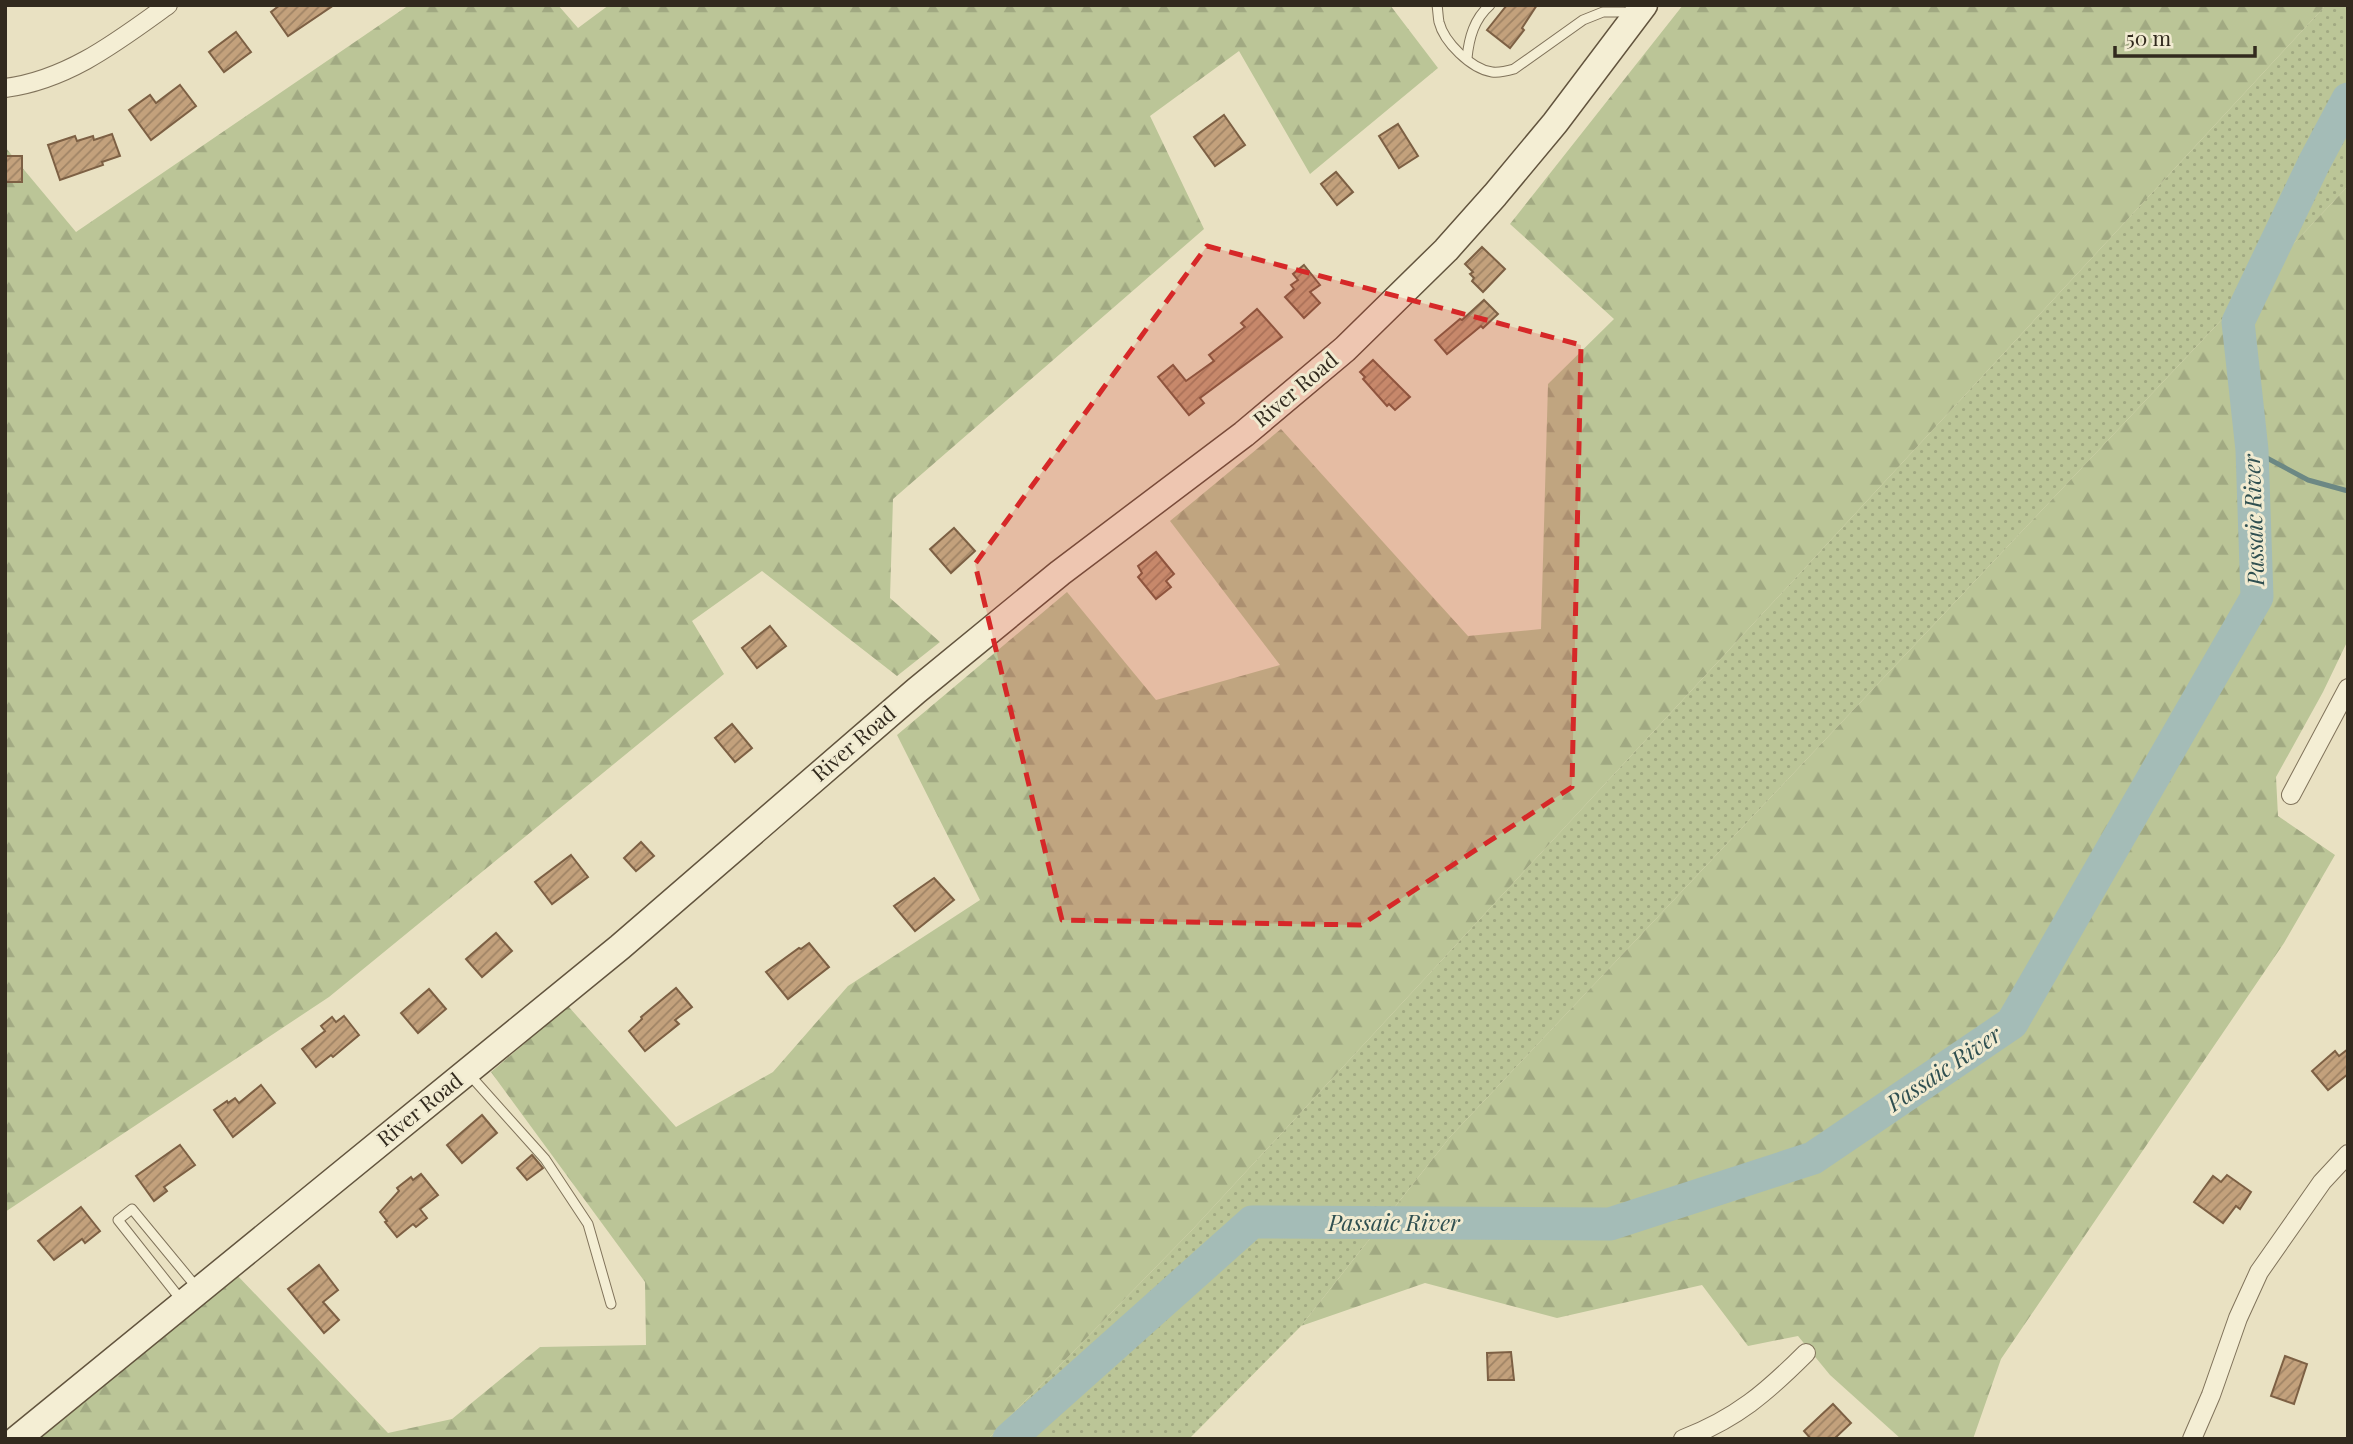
<svg xmlns="http://www.w3.org/2000/svg" width="2353" height="1444" font-family="'Playfair Display',serif">
<defs>
<pattern id="grass-dots" width="8" height="8" patternUnits="userSpaceOnUse" patternTransform="scale(1.75)"><rect width="8" height="8" fill="#bbc597"/><path d="M2 2h.1M6 6h.1" fill="none" stroke="#a1a982" stroke-width="1.8" stroke-linecap="round"/></pattern>
<pattern id="forest-firs" width="22" height="20" patternUnits="userSpaceOnUse" patternTransform="scale(1.75)"><rect width="22" height="20" fill="#bbc597"/><path d="M5 1l3.5 6h-7zM16 11l3.5 6h-7z" fill="#a1a982"/></pattern>
<pattern id="building-hatch" width="6" height="6" patternUnits="userSpaceOnUse" patternTransform="scale(1.75)"><rect width="6" height="6" fill="#c3a17c"/><path d="M-1 1l2-2M0 6l6-6M5 7l2-2" fill="none" stroke="#9f8365"/></pattern>
</defs>
<rect width="100%" height="100%" fill="#e9e1c2"/>
<path fill="url(#grass-dots)" d="M2326 5H2348V186L1450 1137 1301 1326 1189 1439H988L1192 1230Z"/>
<g fill="url(#forest-firs)">
<path d="M409 5H558L578 28 609 5H1390L1438 68 1310 174 1239 51 1150 116 1204 229 893 499 890 598 940 642 897 676 762 571 692 621 724 674 329 997 5 1212V147L76 232Z"/>
<path d="M1683 5H2326L1192 1230 988 1439H32L235 1273 388 1433 452 1419 540 1347 646 1345 645 1282 491 1072 568 1006 676 1127 773 1072 848 986 980 900 897 735 1067 592 1156 700 1280 665 1170 521 1281 429 1468 636 1541 629 1548 384 1614 319 1510 224Z"/>
<path d="M2348 186V640L2323 692 2276 777 2278 816 2335 855 2284 943 2001 1359 1973 1439H1901L1830 1375 1798 1336 1748 1346 1702 1285 1557 1318 1425 1283 1301 1326 1450 1137Z"/>
</g>
<g fill="none" stroke-linecap="round" stroke-linejoin="round">
<path stroke="#6c8884" stroke-width="5" d="M2252 450 2308 480 2348 491"/>
<path stroke="#a4bcb7" stroke-width="33" d="M1009 1439 1252 1222 1610 1224 1813 1158 2012 1023 2257 597 2252 450 2238 322 2314 163 2348 99"/>
</g>
<g fill="url(#building-hatch)" stroke="#7d6044" stroke-width="2">
<path d="M280 5H334L288 36 271 12Z"/>
<path d="M1507 5H1537L1522 28 1524 30 1510 48 1487 30Z"/>
<path d="M236 32 251 52 224 72 209 52Z"/>
<path d="M180 85 196 106 151 140 129 110 150 95 156 103Z"/>
<path d="M1224 115 1245 145 1215 166 1194 137Z"/>
<path d="M1398 124 1418 156 1399 168 1379 136Z"/>
<path d="M112 134 120 156 102 162 103 165 60 180 48 145 75 136 77 141 93 136 94 140Z"/>
<rect x="5" y="156" width="17" height="26"/>
<path d="M1336 172 1353 192 1337 205 1321 184Z"/>
<path d="M1482 247 1505 269 1483 292 1472 281 1474 278 1470 274 1473 272 1465 264Z"/>
<path d="M1304 265 1320 285 1310 292 1320 303 1304 318 1285 297 1294 289 1291 285 1298 280 1293 274Z"/>
<path d="M1484 300 1498 314 1483 328 1481 326 1447 354 1435 340 1460 319 1462 320Z"/>
<path d="M1257 309 1282 337 1200 398 1204 403 1189 415 1158 377 1173 365 1186 381 1214 361 1209 355 1245 327 1241 323Z"/>
<path d="M1373 360 1410 397 1395 410 1389 404 1387 406 1363 379 1365 377 1360 372Z"/>
<path d="M954 528 975 551 951 573 930 549Z"/>
<path d="M1156 552 1174 574 1166 581 1171 587 1156 599 1138 577 1142 573 1138 566Z"/>
<path d="M770 626 786 646 757 668 742 648Z"/>
<path d="M732 724 752 748 735 762 715 738Z"/>
<path d="M641 842 654 856 636 871 624 858Z"/>
<path d="M571 855 588 877 552 904 535 882Z"/>
<path d="M934 878 954 900 915 931 894 906Z"/>
<path d="M496 933 512 951 482 977 466 959Z"/>
<path d="M809 943 829 967 788 999 766 972 799 948 801 949Z"/>
<path d="M676 988 692 1007 675 1020 679 1024 645 1051 629 1031 642 1019 641 1017Z"/>
<path d="M429 989 446 1009 418 1033 401 1013Z"/>
<path d="M344 1016 359 1035 333 1057 331 1055 316 1067 302 1049 325 1031 321 1026 332 1017 336 1022Z"/>
<path d="M2348 1049V1074L2328 1090 2312 1071 2335 1051 2339 1056Z"/>
<path d="M261 1085 275 1103 233 1137 214 1110 227 1101 228 1103 235 1098 239 1103Z"/>
<path d="M482 1115 497 1133 462 1163 447 1145Z"/>
<path d="M180 1145 195 1165 164 1187 167 1191 154 1201 136 1176Z"/>
<path d="M532 1155 543 1168 527 1180 517 1168Z"/>
<path d="M421 1174 438 1195 420 1209 427 1218 416 1227 413 1224 397 1237 385 1222 387 1221 380 1212 399 1191 397 1188 411 1177 413 1180Z"/>
<path d="M2227 1175 2251 1192 2240 1209 2236 1206 2223 1223 2194 1202 2213 1176 2221 1182Z"/>
<path d="M81 1207 100 1231 85 1243 82 1239 54 1260 38 1241Z"/>
<path d="M319 1265 338 1290 323 1302 339 1320 324 1333 288 1289Z"/>
<path d="M1511 1352 1514 1380H1488L1487 1353Z"/>
<path d="M2285 1356 2307 1364 2294 1404 2271 1396Z"/>
<path d="M1833 1404 1851 1423 1834 1439H1811L1804 1431Z"/>
</g>
<g fill="none" stroke-linecap="round" stroke-linejoin="round">
<defs>
<g id="lane">
<path d="M1437 5C1438 11 1438 17 1439 22 1444 42 1471 69 1492 72 1500 73 1507 71 1514 69L1583 20 1603 12H1634"/>
<path d="M1467 58C1469 38 1474 19 1490 5"/>
<path d="M468 1073 545 1159 588 1224 611 1304"/>
<path d="M182 1301 118 1220 132 1209 198 1289"/>
</g>
<g id="street">
<path d="M5 88C68 80 118 41 168 5"/>
<path d="M2291 795 2348 688"/>
<path d="M1683 1439C1736 1419 1767 1392 1806 1353"/>
<path d="M2192 1439 2211 1395 2238 1318 2259 1272 2322 1182 2348 1154"/>
</g>
<path id="secondary" d="M17 1439 620 947 916 691 1060 573 1244 434 1345 349 1446 250 1495 195 1555 123 1644 5"/>
</defs>
<use href="#lane" stroke="#80735b" stroke-width="11"/>
<use href="#street" stroke="#80735b" stroke-width="20"/>
<use href="#secondary" stroke="#62543e" stroke-width="29"/>
<use href="#lane" stroke="#f4eed4" stroke-width="9"/>
<use href="#street" stroke="#f4eed4" stroke-width="18"/>
<use href="#secondary" stroke="#f4eed4" stroke-width="26"/>
</g>
<path fill="#d62828" fill-opacity="0.2" stroke="#d62828" stroke-width="5" stroke-dasharray="14 9" stroke-linejoin="round" d="M1207 246 1581 345 1572 787 1361 925 1062 920 975 564Z"/>
<g text-anchor="middle" stroke-width="6" stroke-linejoin="round" paint-order="stroke">
<g font-size="21" fill="#322a1e" stroke="#f1ebd1">
<text transform="translate(1296 390) rotate(-40)" y="7">River Road</text>
<text transform="translate(854 744) rotate(-41)" y="7">River Road</text>
<text transform="translate(420 1110) rotate(-39)" y="7">River Road</text>
</g>
<g font-size="23" font-style="italic" fill="#2f4f50" stroke="#f1ebd1">
<text transform="translate(2254 520) rotate(-92)" y="8">Passaic River</text>
<text transform="translate(1944 1069) rotate(-34)" y="8">Passaic River</text>
<text x="1394" y="1231">Passaic River</text>
</g>
</g>
<rect width="2353" height="1444" fill="none" stroke="#322a1e" stroke-width="14"/>
<path d="M2115 46v10h140v-10" fill="none" stroke="#322a1e" stroke-width="3.5"/>
<text x="2126" y="46" font-size="21" fill="#322a1e" stroke="#f1ebd1" stroke-width="5" paint-order="stroke">50 m</text>
</svg>
